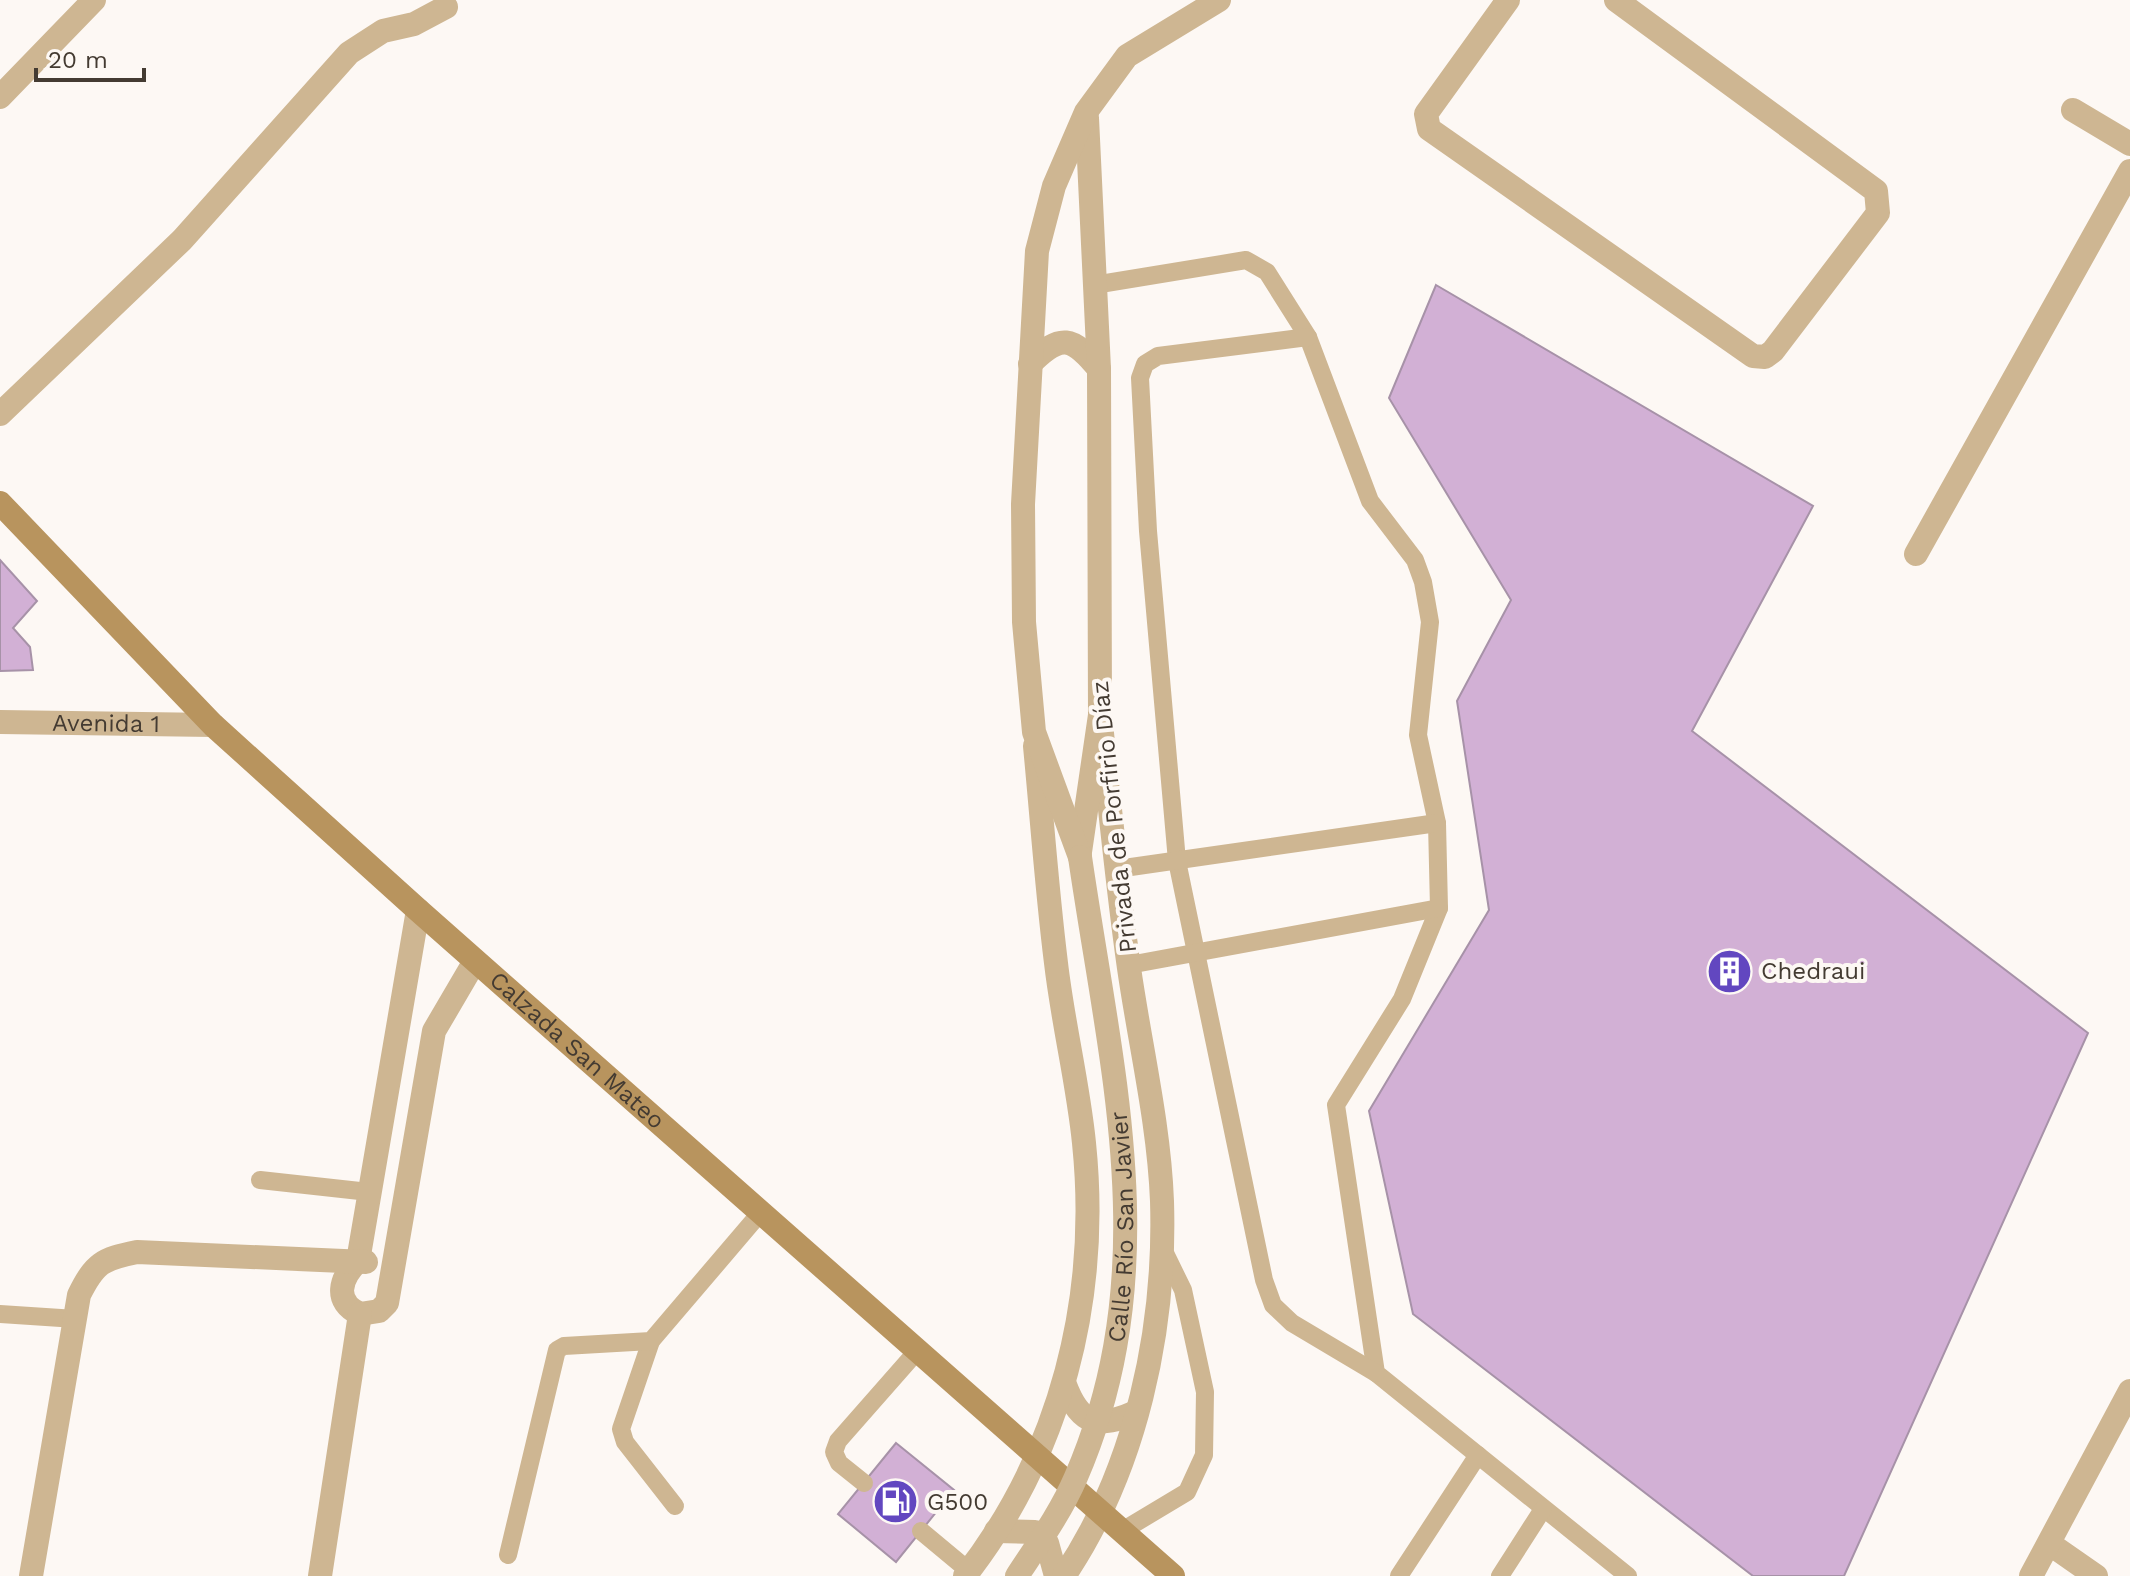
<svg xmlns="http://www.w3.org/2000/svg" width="2130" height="1576" font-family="'Work Sans',sans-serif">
<rect width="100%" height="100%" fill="#fdf8f4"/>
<g fill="#d2b0d5" stroke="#a792a8" stroke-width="2">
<path d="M1436 285 1813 506 1692 731 2088 1033 1844 1576H1753L1413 1314 1369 1111 1489 910 1457 701 1511 600 1389 398Z"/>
<path d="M0 560 37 601 13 628 30 647 33 670 0 671Z"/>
<path d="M896 1443 954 1490 896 1562 838 1514Z"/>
</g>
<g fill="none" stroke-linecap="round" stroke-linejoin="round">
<g stroke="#ceb692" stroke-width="18">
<path d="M1094 285 1246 260 1267 272 1308 337 1370 501 1415 560 1423 582 1430 622 1418 735 1437 823 1439 908 1402 999 1336 1105 1376 1373 1628 1576"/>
<path d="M1308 337 1158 356 1145 364 1140 378 1148 531 1177 861 1264 1280 1273 1305 1292 1323 1376 1373"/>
<path d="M1117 869 1437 823"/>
<path d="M1129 965 1439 908"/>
<path d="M260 1180 369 1192"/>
<path d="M0 1314 76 1319"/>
<path d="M651 1341 621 1429 625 1442 675 1506"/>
<path d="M864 1483 839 1463 834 1452 838 1441 918 1350"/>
<path d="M921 1531 969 1571"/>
<path d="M1122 1531 1187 1492 1204 1455 1205 1392 1183 1290 1163 1249"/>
<path d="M508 1555 557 1350 564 1346 651 1341 761 1212"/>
<path d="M1399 1576 1478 1455"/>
<path d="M1500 1576 1543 1509"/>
</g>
<g stroke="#ceb692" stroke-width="24">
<path d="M1508 0 1426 114 1429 129 1753 356 1765 357 1773 351 1878 213 1876 191 1616 0"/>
<path d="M0 97 94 0"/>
<path d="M2073 110 2130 144"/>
<path d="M0 414 182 240 349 53 383 31 414 24 446 7"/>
<path d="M1916 554 2130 171"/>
<path d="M418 910 358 1261C340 1278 333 1302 360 1314L379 1311 387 1303 434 1031 475 961"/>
<path d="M1065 1385C1080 1425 1098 1429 1136 1412"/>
<path d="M996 1531 1035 1532 1047 1543 1056 1576"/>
<path d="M2050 1544 2096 1576"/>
<path d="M31 1576 79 1295C95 1263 102 1259 137 1252L366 1262"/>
<path d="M320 1576 360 1314"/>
<path d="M965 1576C1061 1453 1100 1298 1084 1143 1078 1083 1063 1024 1056 963 1047 891 1042 819 1035 746"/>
<path d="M1064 1576C1136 1469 1166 1330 1162 1201 1159 1123 1140 1045 1129 968 1118 890 1110 811 1102 733"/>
</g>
<g stroke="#ceb692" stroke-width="24">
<path d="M1030 364C1061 333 1072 336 1099 369"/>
<path id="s1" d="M0 722 213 725"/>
<path d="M1080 852 1100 715 1099 369 1087 118"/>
<path d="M1080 857 1034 732 1024 622 1023 504 1037 251 1054 186 1086 112 1127 56 1219 0"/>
<path d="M2031 1576 2130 1391"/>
</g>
<path stroke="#b8945e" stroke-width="24" id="s2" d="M0 503 213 725 418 910 1173 1576"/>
<path stroke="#ceb692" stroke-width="24" id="s3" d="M1017 1576C1038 1544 1061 1512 1076 1477 1166 1269 1111 1071 1080 857"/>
</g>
<defs>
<symbol id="building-disc" viewBox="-11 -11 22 22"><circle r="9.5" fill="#6247c0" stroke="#fdf8f4"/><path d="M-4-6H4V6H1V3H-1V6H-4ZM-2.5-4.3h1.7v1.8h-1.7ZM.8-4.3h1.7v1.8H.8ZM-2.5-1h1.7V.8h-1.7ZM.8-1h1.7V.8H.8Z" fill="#fff"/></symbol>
<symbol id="fuel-disc" viewBox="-11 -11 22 22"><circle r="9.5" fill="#6247c0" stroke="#fdf8f4"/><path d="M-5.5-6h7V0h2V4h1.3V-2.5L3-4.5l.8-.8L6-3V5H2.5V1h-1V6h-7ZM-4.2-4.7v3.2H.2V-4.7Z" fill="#fff"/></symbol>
</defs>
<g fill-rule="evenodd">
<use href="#building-disc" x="1704" y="946" width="51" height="51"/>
<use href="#fuel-disc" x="870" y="1476" width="51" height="51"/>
</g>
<g text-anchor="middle" stroke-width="8" stroke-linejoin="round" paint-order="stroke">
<g font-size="24" fill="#443b32" stroke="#fdf8f4">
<text dy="8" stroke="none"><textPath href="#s1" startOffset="106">Avenida 1</textPath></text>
<text transform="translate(1114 817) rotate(-96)" y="8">Privada de Porfirio Díaz</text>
<text dy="8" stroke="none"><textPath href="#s2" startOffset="796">Calzada San Mateo</textPath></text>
<text dy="8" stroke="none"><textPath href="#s3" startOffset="372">Calle Río San Javier</textPath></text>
</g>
<g font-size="24" fill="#443b32" stroke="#fdf8f4" text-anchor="start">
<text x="1761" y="979">Chedraui</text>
<text x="927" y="1510">G500</text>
</g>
</g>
<path d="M36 68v12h108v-12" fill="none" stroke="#443b32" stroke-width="4"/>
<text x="48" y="68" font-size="24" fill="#443b32" stroke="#fdf8f4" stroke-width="6" paint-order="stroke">20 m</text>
</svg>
